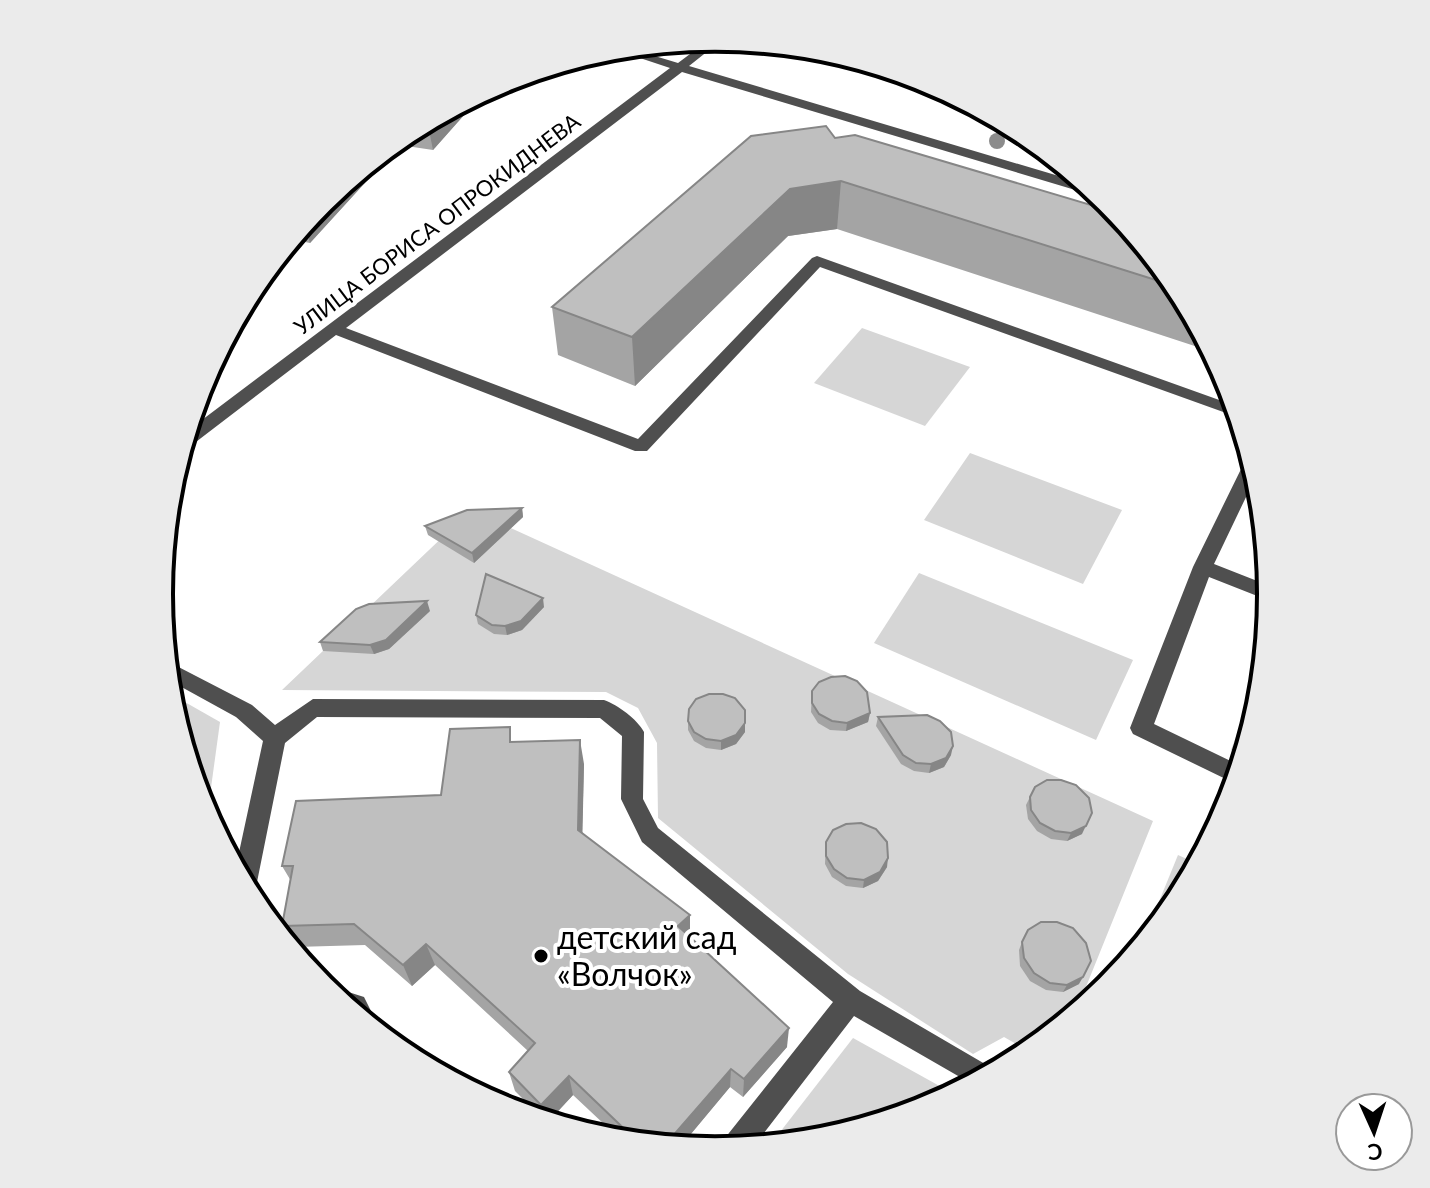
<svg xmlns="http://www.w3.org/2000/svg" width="1430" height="1188" font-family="Lato,sans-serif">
<rect width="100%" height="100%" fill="#fff"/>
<g fill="#d6d6d6">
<path d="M819 48 928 81 968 102 808 58Z"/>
<path d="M862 328 970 367 925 426 814 383Z"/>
<path d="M970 453 1122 510 1083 584 924 520Z"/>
<path d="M471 510 1153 821 1075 1014 1030 1052 1004 1037 973 1054 848 974 658 818 657 743 638 708 606 692 282 690Z"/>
<path d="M919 573 1133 660 1096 740 874 643Z"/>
<path d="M1264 661 1260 703 1244 756 1231 750Z"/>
<path d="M169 693 220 722 207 817 201 806Z"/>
<path d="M1178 855 1198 864 1177 903 1140 948Z"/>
<path d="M853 1038 954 1094C898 1124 833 1138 770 1145Z"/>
</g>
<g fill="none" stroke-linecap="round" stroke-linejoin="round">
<g fill="#4f4f4f" fill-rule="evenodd">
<path d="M710 39H723L689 66 1089 185 1101 195H1092L682 72 346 328 638 439 812 258 817 256 1236 406 1240 418 820 267 647 451H635L336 335 188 448 181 450 186 432 670 68 610 48 625 47 678 63Z"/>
<path d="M1252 457 1257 474 1214 564 1270 586V601L1209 577 1154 724 1241 766 1236 784 1133 734 1130 728 1193 567 1244 463Z"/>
<path d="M165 660 252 705 275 725 313 699 604 700C618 705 637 719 644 732L643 799 658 828 860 991 997 1071 972 1084 854 1016 754 1146 722 1149 725 1138 833 1002 642 842 621 799 622 736 600 718 317 717 285 743 256 887 249 896 235 871 263 741 236 717 167 679Z"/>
<path d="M342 990 364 997 376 1021 373 1029 332 996Z"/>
</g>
</g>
<circle fill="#8c8c8c" cx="997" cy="141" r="8"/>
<g fill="#a4a4a4">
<path d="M488 88 433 150 393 144 394 151 310 243 290 239 322 201 406 131Z"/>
<path d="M835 138 1178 285 1213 352 837 229 788 236 635 386 558 355 552 307Z"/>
<path d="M522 508 523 517 474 563 428 535 425 526Z"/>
<path d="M544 607 522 630 507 635 494 634 478 624 476 615Z"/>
<path d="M430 611 389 649 374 654 323 651 320 642Z"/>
<path d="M812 691 870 713 868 722 846 731 830 730 818 723 811 712Z"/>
<path d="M878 717 951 755 944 767 929 773 914 771 901 764 876 726Z"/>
<path d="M688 721 745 732 736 744 721 750 706 748 694 741 688 730Z"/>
<path d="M513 742 584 764 582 833 690 915V937L787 1047 743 1097 730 1087 680 1147 622 1141 573 1095 548 1122 544 1120 515 1091 509 1072 528 1051 435 965 412 986 365 945 295 947 282 926 291 881 282 866 441 795Z"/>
<path d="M1030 797 1082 834 1067 841 1051 839 1037 831 1028 819 1026 805Z"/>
<path d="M826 842 887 867 878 881 863 888 846 886 832 877 825 864Z"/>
<path d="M1022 942 1079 984 1063 992 1046 990 1030 981 1020 966 1019 950Z"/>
</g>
<g fill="#868686">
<path d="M488 88 433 150 427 120Z"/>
<path d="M393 143 394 151 310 243 304 222 322 201Z"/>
<path d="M841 181 837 229 788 236 635 386 632 337 790 189Z"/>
<path d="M522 508 523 517 474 563 472 553Z"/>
<path d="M543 598 544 607 522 630 507 635 505 626Z"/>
<path d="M427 601 430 611 389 649 374 654 370 645Z"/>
<path d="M870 713 868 722 846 731 847 723Z"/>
<path d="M745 723V732L736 744 721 750V741Z"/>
<path d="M580 740 584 764 582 853 578 830Z"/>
<path d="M953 746 951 755 944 767 929 773 931 764Z"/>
<path d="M1092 813 1082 834 1067 841 1071 833Z"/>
<path d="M888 858 887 867 878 881 863 888 864 880Z"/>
<path d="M690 915V937L679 948 678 926Z"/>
<path d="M426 944 435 965 412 986 403 965Z"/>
<path d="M1083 977 1079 984 1063 992 1067 985Z"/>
<path d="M789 1028 787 1047 743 1097 744 1079Z"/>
<path d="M731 1069 730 1087 680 1147 665 1145Z"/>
<path d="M569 1076 573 1095 548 1122 546 1121 541 1105Z"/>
</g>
<g fill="#bfbfbf" stroke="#868686" stroke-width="2">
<path d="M826 126 835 138 855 135 1118 213 1178 287 841 181 790 189 632 337 552 307 751 136Z"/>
<path d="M522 508 472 553 425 526 467 510Z"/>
<path d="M486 574 543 598 521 621 505 626 492 625 476 615Z"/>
<path d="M427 601 386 640 370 645 320 642 356 609 369 604Z"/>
<path d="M845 676 857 681 867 692 870 713 847 723 832 721 819 714 812 703V691L819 682 831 677Z"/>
<path d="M709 694H723L735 698 745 710V723L736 735 721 741 706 739 694 732 688 721 689 709 696 699Z"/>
<path d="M927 715 940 721 951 732 953 746 946 758 931 764 916 763 903 755 878 717Z"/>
<path d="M510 727V742L580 740 578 830 690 915 678 926 789 1028 744 1079 731 1069 665 1145 639 1143 569 1076 541 1105 509 1072 535 1043 426 944 403 965 354 924 282 926 293 866H282L296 801 441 795 450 729Z"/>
<path d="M1047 780H1061L1076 785 1089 798 1092 813 1086 826 1071 833 1055 831 1040 823 1031 810 1030 797 1035 787Z"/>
<path d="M861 823 876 829 887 842 888 858 880 872 864 880 847 878 834 869 826 856V842L833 830 846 824Z"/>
<path d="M1041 922H1057L1073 928 1086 943 1091 961 1083 977 1067 985 1050 983 1034 973 1024 958 1022 942 1028 930Z"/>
</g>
<circle fill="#000" stroke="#fff" stroke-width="3" cx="541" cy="956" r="8"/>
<g text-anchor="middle" stroke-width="8" stroke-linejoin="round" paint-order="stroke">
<g font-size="22" fill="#000" stroke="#fff">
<text transform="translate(437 224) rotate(-37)" y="8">УЛИЦА БОРИСА ОПРОКИДНЕВА</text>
</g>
<g font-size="32" fill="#000" stroke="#fff" text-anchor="start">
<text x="557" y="949">детский сад<tspan x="557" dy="37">«Волчок»</tspan></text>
</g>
</g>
<path d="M0 0H1430V1188H0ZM173 594a542 542 0 1 1 1084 0a542 542 0 1 1-1084 0Z" fill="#ebebeb" fill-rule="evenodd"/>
<path fill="none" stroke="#000" stroke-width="4" d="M173 594a542 542 0 1 1 1084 0a542 542 0 1 1-1084 0Z"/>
<g transform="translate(1374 1132) rotate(177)"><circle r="38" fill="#ffffff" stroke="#999999" stroke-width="2"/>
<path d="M0-6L14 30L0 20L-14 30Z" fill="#000000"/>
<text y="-12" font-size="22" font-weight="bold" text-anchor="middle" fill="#000000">С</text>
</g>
</svg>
